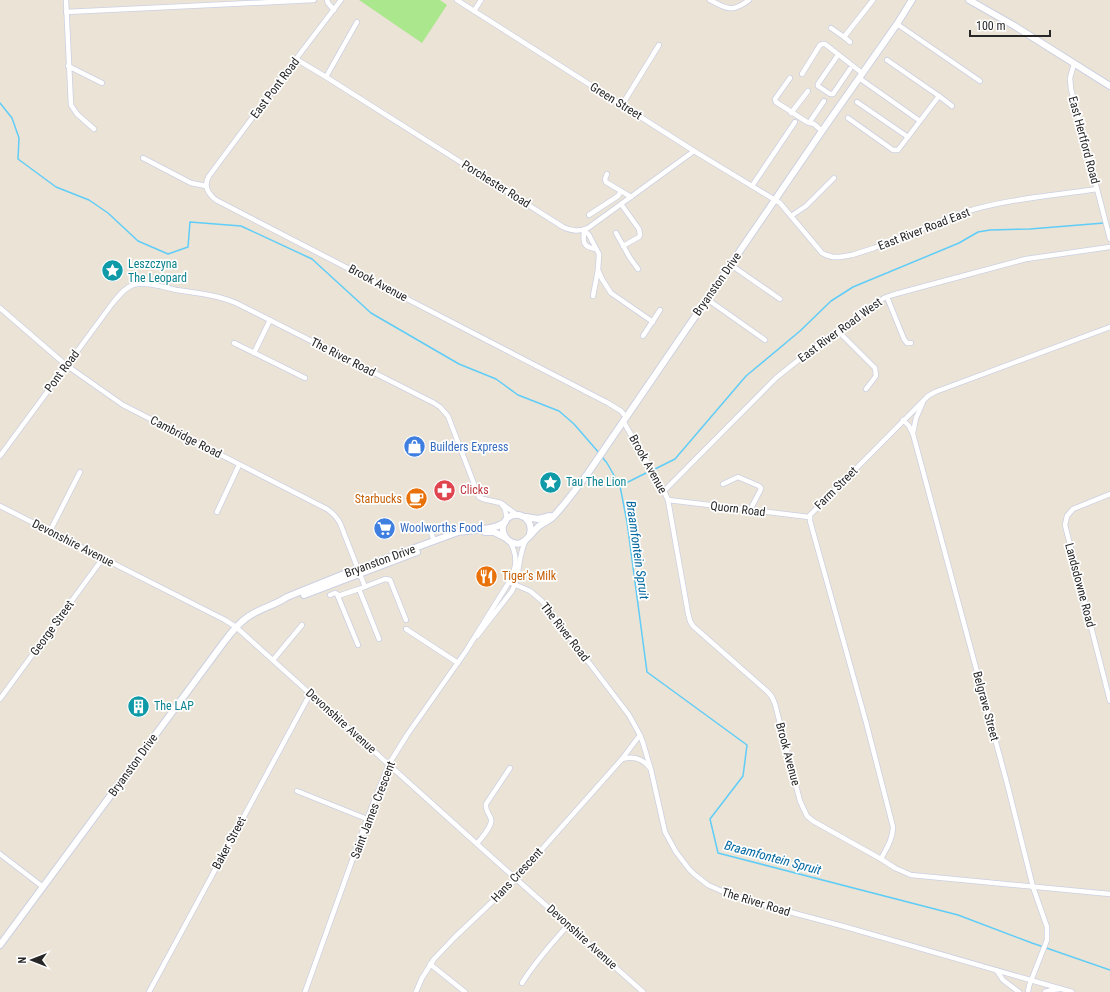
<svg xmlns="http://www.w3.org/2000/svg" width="1110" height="992" font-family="'Roboto Condensed',sans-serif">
<rect width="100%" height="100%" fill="#ebe3d6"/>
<path fill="#aae78d" d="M359 0H440L447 5 422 43Z"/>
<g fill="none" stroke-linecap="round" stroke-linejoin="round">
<g stroke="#5fcdf7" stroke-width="1.5">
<path d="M0 103 12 118 19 138 18 159 56 187 89 200 108 213 138 241 168 254 188 247 190 222 241 226 312 259 371 313 459 364 496 379 518 395 559 411 574 424 600 454"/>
<path d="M602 457 607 463 620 486 627 522 647 672 747 745 743 776 710 819 718 853 958 915 1032 943 1110 970"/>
<path d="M653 470 675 459 746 376 800 331 831 301 853 287 959 243 978 232 990 230 1030 229 1104 223"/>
<path d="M620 486 650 471"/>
</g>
<defs>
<g id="street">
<path d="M66 0 71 105 77 114 94 129"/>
<path d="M327 0 328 3 334 10"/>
<path d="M341 0 296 59 209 176C203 186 208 194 216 200L608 403 621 411 626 417"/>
<path d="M457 0 694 151 780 203 822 253 826 255 833 257H840L852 255 874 248 962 213C1005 199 1052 196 1097 189"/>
<path d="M710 0C727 9 732 13 749 0"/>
<path d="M474 11 481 0"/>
<path d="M66 12 314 0"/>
<path d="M897 24 980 81"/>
<path d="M831 28 844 37 873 0"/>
<path d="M844 37 850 42"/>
<path d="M838 55 818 84V86L830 94H833L850 69"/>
<path d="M296 59 326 77 563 227C572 231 579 232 588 228L694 151"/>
<path d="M1074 64 1070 78 1071 89 1110 239"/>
<path d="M68 66 102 83"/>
<path d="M802 74 820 45 822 44H825L862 73"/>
<path d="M326 77 357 22"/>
<path d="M790 78 775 99 776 102 807 122 814 124 822 131"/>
<path d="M859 78 920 121 939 96 887 60"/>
<path d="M939 96 952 106"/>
<path d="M857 102 908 137"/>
<path d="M622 105 659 45"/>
<path d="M791 113 808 91"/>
<path d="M848 118 893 150H898L920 121"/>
<path d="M809 123 824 101"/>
<path d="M143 158 191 183 206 186"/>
<path d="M607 174 605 179 606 182 631 197"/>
<path d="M752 186 795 122"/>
<path d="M621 204 639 229 640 235 639 237 623 246"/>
<path d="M589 215 618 196 621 191"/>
<path d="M791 216 806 206 834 178"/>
<path d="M584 230 589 235 599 254 598 270 602 279 611 293 653 322"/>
<path d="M584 230C583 241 582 247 596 249"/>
<path d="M616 233 630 258 638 269"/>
<path d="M731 265 780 299"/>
<path d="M593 296 598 270"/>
<path d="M887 297 904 339 907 343H911"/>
<path d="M707 299 765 340"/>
<path d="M0 308 66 365 123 405 327 509C333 513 336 516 340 523L365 587"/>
<path d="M838 331 875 368 876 376 866 389"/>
<path d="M643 336 660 310"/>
<path d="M234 343 305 378"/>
<path d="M254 353 270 320"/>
<path d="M903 420 909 426 913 434 1008 787 1033 887 1047 927V940L1029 986 1028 992"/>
<path d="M623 421 664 491 668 500 688 613 690 621 693 626 768 692 772 697 775 704 800 801 807 816 813 821 881 859 895 868 911 875 1110 894"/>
<path d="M913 433 916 418 923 402"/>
<path d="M0 456 112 304C118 297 124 288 133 285 144 281 164 287 176 290 196 293 217 295 236 303L434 403 440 407 448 416 479 497 483 499 501 503 517 515"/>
<path d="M723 484 738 477 759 486 761 488 760 491 750 510"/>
<path d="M664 491 776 378 816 346 884 298 892 295 914 289 1026 259 1110 247"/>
<path d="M1110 494 1073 509 1067 516 1065 525 1110 701"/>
<path d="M668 500 809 517"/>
<path d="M502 505 505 509 507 519"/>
<path d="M0 506 225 620 236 627 477 844 643 992"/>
<path d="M217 512 239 465"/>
<path d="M429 527 434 541"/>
<path d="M50 531 80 472"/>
<path d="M509 582 530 591 542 601 629 715 640 735 643 743 651 770 665 832 676 852 689 869 694 874 708 885 726 893 771 907 846 927 1072 992"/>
<path d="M330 595 335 593 337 594 358 645"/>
<path d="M338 596 359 589"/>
<path d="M406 629 458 663"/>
<path d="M477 636 512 591C521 574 517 557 526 540"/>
<path d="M379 639 359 589 385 579 390 580 406 620"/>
<path d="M273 660 302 625"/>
<path d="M0 699 103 558"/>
<path d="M622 759C633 756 642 758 649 767"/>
<path d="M297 791 367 819"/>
<path d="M477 844C481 838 493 826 491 819 489 813 485 811 486 804L510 768"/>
<path d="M0 854 43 887"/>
<path d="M881 859C886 849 893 839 893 827L866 722 810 521V515L928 396 935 392 1110 327"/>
<path d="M430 964 465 992"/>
<path d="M997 971 1003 980 1019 992"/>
<path d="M522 983C534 963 552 943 568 925"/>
<path d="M149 992 310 694"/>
<path d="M305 992 367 819 389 764 407 735 466 651 509 582C517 567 518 556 510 542"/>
<path d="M416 992 422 978 434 959 455 937 511 884 622 759 640 735"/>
<path d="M1045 992 1052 990 1060 989"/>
</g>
<g id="secondary">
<path d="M969 0 1013 25 1110 86"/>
<path d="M526 517 538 519 550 516"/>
<path d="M485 532H494L506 538"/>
<path d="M530 534C535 514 508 507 503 526 502 531 504 537 508 540 522 551 529 535 538 527 542 523 549 521 553 517 566 503 577 488 588 473L822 131 897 24 912 0"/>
<path d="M304 595 417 552"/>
<path d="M0 945 224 642C230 634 237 625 245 619 257 609 274 606 287 597L344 574 458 532C473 529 493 531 505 522"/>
</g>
</defs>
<use href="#street" stroke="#ccd0e2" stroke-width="6"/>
<use href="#secondary" stroke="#ccd0e2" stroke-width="8"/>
<use href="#street" stroke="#fff" stroke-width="4.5"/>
<use href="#secondary" stroke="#fff" stroke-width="6"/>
</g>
<defs>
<symbol id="sight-disc" viewBox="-11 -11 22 22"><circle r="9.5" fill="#0f9aa8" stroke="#fff"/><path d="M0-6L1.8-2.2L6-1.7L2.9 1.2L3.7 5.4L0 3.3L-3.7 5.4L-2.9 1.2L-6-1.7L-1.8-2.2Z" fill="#fff"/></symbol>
<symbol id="shop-disc" viewBox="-11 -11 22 22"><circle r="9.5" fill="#3f7fe0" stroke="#fff"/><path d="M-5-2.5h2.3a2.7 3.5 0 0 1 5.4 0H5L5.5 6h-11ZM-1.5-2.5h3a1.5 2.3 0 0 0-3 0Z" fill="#fff"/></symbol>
<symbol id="pharmacy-disc" viewBox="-11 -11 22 22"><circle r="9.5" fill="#e0444e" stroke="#fff"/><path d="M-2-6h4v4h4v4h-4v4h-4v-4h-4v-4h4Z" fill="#fff"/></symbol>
<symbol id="cafe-disc" viewBox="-11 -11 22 22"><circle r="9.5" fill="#e8710a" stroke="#fff"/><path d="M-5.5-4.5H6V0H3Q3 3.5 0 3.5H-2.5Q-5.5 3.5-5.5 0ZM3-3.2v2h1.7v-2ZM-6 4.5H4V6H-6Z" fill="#fff"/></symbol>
<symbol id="supermarket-disc" viewBox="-11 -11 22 22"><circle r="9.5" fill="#3f7fe0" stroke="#fff"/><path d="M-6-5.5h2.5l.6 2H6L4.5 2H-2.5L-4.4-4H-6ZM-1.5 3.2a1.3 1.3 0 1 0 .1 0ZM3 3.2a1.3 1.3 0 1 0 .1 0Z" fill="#fff"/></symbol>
<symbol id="restaurant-disc" viewBox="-11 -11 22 22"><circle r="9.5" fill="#e8710a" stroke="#fff"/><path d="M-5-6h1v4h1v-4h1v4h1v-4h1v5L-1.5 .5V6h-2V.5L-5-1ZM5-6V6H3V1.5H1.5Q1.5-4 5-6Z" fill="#fff"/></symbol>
<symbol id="building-disc" viewBox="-11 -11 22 22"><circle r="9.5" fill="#0f9aa8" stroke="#fff"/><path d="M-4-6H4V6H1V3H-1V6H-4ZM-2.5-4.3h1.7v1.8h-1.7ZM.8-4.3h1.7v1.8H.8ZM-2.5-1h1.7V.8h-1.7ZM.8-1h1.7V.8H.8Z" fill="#fff"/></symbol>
</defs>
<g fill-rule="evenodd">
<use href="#sight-disc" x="100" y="258" width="25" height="25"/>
<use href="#shop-disc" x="402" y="434" width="25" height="25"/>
<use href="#sight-disc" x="538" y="470" width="25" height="25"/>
<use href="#pharmacy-disc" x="432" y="478" width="25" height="25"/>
<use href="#cafe-disc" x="404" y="486" width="25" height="25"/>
<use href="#supermarket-disc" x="372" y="516" width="25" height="25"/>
<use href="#restaurant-disc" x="474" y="564" width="25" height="25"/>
<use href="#building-disc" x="126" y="694" width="25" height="25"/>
</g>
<g text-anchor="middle" stroke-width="3.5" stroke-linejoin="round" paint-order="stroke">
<g font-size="12" fill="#272727" stroke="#fff">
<text transform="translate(275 88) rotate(-53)" y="4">East Pont Road</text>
<text transform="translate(616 101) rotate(32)" y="4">Green Street</text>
<text transform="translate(1084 140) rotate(75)" y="4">East Hertford Road</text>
<text transform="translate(496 184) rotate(32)" y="4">Porchester Road</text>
<text transform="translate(924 229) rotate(-21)" y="4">East River Road East</text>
<text transform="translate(378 283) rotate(28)" y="4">Brook Avenue</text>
<text transform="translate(717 284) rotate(-55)" y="4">Bryanston Drive</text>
<text transform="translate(840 330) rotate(-36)" y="4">East River Road West</text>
<text transform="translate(343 357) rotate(27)" y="4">The River Road</text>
<text transform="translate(62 371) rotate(-53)" y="4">Pont Road</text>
<text transform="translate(186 437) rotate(27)" y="4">Cambridge Road</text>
<text transform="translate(648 464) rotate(61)" y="4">Brook Avenue</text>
<text transform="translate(836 488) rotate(-45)" y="4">Farm Street</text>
<text transform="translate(738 509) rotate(7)" y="4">Quorn Road</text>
<text transform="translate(73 543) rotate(27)" y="4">Devonshire Avenue</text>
<text transform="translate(380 561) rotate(-20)" y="4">Bryanston Drive</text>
<text transform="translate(1080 585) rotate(75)" y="4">Landsdowne Road</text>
<text transform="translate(52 628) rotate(-54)" y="4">George Street</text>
<text transform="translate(565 632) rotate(52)" y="4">The River Road</text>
<text transform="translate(986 706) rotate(75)" y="4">Belgrave Street</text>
<text transform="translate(341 721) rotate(42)" y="4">Devonshire Avenue</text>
<text transform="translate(788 754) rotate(75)" y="4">Brook Avenue</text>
<text transform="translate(133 765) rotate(-54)" y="4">Bryanston Drive</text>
<text transform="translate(373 810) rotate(-69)" y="4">Saint James Crescent</text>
<text transform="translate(229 843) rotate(-62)" y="4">Baker Street</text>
<text transform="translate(517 875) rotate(-47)" y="4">Hans Crescent</text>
<text transform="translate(756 902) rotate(17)" y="4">The River Road</text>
<text transform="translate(582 937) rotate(42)" y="4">Devonshire Avenue</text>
</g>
<g font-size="12" fill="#0d838f" stroke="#fff" text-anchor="start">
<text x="128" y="268">Leszczyna<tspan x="128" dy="14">The Leopard</tspan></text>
<text x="566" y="486">Tau The Lion</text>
<text x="154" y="710">The LAP</text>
</g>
<g font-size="12" fill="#366cbe" stroke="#fff" text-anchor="start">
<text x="430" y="451">Builders Express</text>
<text x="400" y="532">Woolworths Food</text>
</g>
<g font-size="12" fill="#be3a42" stroke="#fff" text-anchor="start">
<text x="460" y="494">Clicks</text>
</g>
<g font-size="12" fill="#c56008" stroke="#fff" text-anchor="end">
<text x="402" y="503">Starbucks</text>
<text x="502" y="580" text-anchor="start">Tiger's Milk</text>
</g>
<g font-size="13" font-style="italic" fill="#03679f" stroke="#fff">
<text transform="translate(638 550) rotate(82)" y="5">Braamfontein Spruit</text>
<text transform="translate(773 857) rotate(15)" y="5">Braamfontein Spruit</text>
</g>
</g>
<g transform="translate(32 960) rotate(270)" stroke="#ffffff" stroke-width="3" paint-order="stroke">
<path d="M0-3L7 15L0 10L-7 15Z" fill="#272727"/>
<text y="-6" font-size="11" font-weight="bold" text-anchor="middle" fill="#272727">N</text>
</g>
<path d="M970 30v6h80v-6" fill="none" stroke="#272727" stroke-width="2"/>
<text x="976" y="30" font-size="12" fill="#272727" stroke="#ffffff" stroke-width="3" paint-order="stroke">100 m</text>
</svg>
